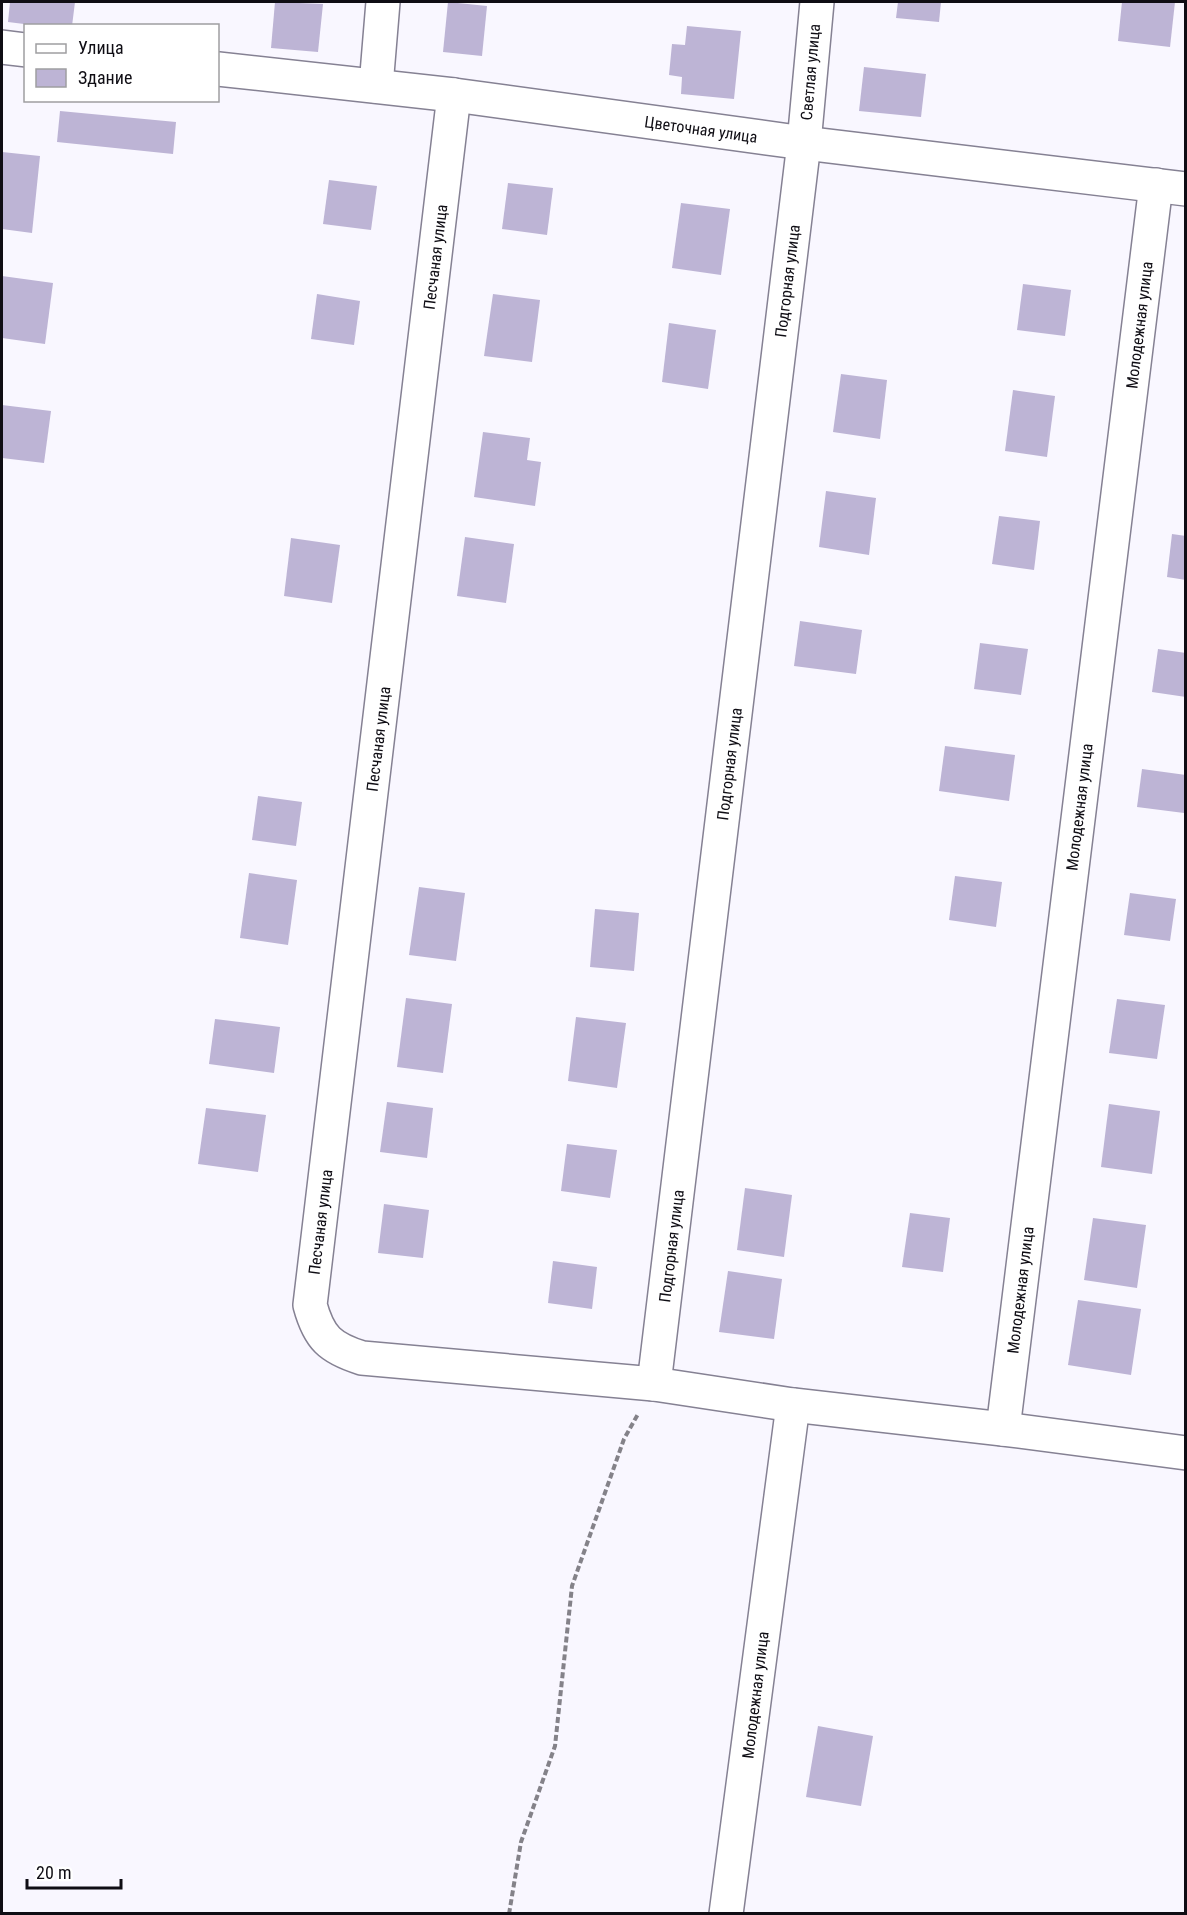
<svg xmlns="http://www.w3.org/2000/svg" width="1187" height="1915" font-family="'Roboto Condensed',sans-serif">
<rect width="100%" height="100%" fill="#f9f7ff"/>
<g fill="#bdb4d5">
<path d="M10 2H75L72 26H40L8 22Z"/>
<path d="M275 2 323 4 318 52 271 48Z"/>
<path d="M448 2 487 6 482 56 443 52Z"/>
<path d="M898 2H941L939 22 896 18Z"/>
<path d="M1122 2H1175L1170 47 1118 41Z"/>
<path d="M687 26 741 31 734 99 681 94 682 77 669 75 672 44 685 45Z"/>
<path d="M864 67 926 74 921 117 859 111Z"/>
<path d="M60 111 176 122 173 154 57 142Z"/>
<path d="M2 152 40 156 32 233 2 229Z"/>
<path d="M329 180 377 186 371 230 323 224Z"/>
<path d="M508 183 553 188 547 235 502 229Z"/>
<path d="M681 203 730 209 721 275 672 268Z"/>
<path d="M2 276 53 283 45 344 2 338Z"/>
<path d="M1023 284 1071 290 1065 336 1017 330Z"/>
<path d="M317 294 360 301 354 345 311 339Z"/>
<path d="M493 294 540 300 532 362 484 356Z"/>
<path d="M669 323 716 330 708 389 662 382Z"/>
<path d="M841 374 887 380 880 439 833 432Z"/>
<path d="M1013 390 1055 396 1047 457 1005 451Z"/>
<path d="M2 405 51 411 44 463 2 458Z"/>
<path d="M483 432 530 438 527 460 541 462 535 506 474 497Z"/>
<path d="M826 491 876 498 869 555 819 547Z"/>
<path d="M999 516 1040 521 1034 570 992 564Z"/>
<path d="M1172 534 1186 536V580L1167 577Z"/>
<path d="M465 537 514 544 506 603 457 596Z"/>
<path d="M291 538 340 545 332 603 284 596Z"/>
<path d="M800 621 862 630 856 674 794 666Z"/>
<path d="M980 643 1028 649 1021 695 974 689Z"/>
<path d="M1158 649 1186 653V697L1152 692Z"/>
<path d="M945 746 1015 755 1009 801 939 791Z"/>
<path d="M1142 769 1186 775 1184 813 1137 807Z"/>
<path d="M258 796 302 802 296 846 252 840Z"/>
<path d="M249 873 297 880 288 945 240 938Z"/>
<path d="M955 876 1002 882 996 927 949 920Z"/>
<path d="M419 887 465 893 456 961 409 955Z"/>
<path d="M1130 893 1176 899 1170 941 1124 935Z"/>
<path d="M595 909 639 913 634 971 590 967Z"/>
<path d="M406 998 452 1004 443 1073 397 1067Z"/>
<path d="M1117 999 1165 1005 1157 1059 1109 1053Z"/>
<path d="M576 1017 626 1023 617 1088 568 1081Z"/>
<path d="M215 1019 280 1027 274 1073 209 1064Z"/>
<path d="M387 1102 433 1108 427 1158 380 1152Z"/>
<path d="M1109 1104 1160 1111 1152 1174 1101 1167Z"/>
<path d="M206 1108 266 1115 258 1172 198 1164Z"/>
<path d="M567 1144 617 1150 610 1198 561 1191Z"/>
<path d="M745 1188 792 1195 784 1257 737 1250Z"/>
<path d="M384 1204 429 1210 423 1258 378 1253Z"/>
<path d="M910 1213 950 1218 943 1272 902 1267Z"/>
<path d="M1093 1218 1146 1225 1137 1288 1084 1280Z"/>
<path d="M553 1261 597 1267 592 1309 548 1303Z"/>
<path d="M728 1271 782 1279 774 1339 719 1332Z"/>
<path d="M1078 1300 1141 1309 1131 1375 1068 1365Z"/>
<path d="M818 1726 873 1736 861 1806 806 1797Z"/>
</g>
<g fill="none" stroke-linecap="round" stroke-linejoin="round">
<defs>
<g id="street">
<path d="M2 47 26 50"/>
<path d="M218 69 454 95 804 143 1186 189"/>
<path d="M376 86 383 2"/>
<path d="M454 95 310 1305C319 1338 330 1348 362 1358L654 1384 793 1405 1003 1429 1186 1453"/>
<path d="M654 1384 804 143 817 2"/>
<path d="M1003 1429 1156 185"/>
<path d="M726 1914 793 1405"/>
</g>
</defs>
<use href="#street" stroke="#858193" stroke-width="36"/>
<path stroke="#848289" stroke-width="4" stroke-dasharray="6 3" stroke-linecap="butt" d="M509 1914 521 1842 555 1746 572 1586 624 1439 638 1414"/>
<use href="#street" stroke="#fff" stroke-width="33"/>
</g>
<g text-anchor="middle" stroke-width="5" stroke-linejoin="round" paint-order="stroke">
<g font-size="16" fill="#0f0d14" stroke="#fff">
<text transform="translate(810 72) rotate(-85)" y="6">Светлая улица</text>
<text transform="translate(701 129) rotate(8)" y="6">Цветочная улица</text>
<text transform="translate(435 257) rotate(-83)" y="6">Песчаная улица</text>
<text transform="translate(787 281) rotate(-83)" y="6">Подгорная улица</text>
<text transform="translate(1139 325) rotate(-83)" y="6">Молодежная улица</text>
<text transform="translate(378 739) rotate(-83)" y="6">Песчаная улица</text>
<text transform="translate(729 764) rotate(-83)" y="6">Подгорная улица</text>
<text transform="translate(1079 807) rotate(-83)" y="6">Молодежная улица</text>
<text transform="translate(320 1222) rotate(-83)" y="6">Песчаная улица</text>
<text transform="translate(671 1246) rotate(-83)" y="6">Подгорная улица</text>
<text transform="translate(1020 1290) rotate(-83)" y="6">Молодежная улица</text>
<text transform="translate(755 1695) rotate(-83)" y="6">Молодежная улица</text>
</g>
</g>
<rect width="1187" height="1915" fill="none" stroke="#0f0d14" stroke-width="6"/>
<rect x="24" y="24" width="195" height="78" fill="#ffffff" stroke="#9f9ea1" stroke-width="1.5"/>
<rect x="36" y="44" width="30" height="9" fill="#ffffff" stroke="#9f9ea1" stroke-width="1.5"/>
<text x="78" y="54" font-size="18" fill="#0f0d14">Улица</text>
<rect x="36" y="69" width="30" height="18" fill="#bdb4d5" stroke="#9f9ea1" stroke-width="1.5"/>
<text x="78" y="84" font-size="18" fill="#0f0d14">Здание</text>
<path d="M27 1879v9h94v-9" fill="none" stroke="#0f0d14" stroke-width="3"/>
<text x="36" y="1879" font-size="18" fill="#0f0d14" stroke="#ffffff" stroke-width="4.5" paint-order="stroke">20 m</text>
</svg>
